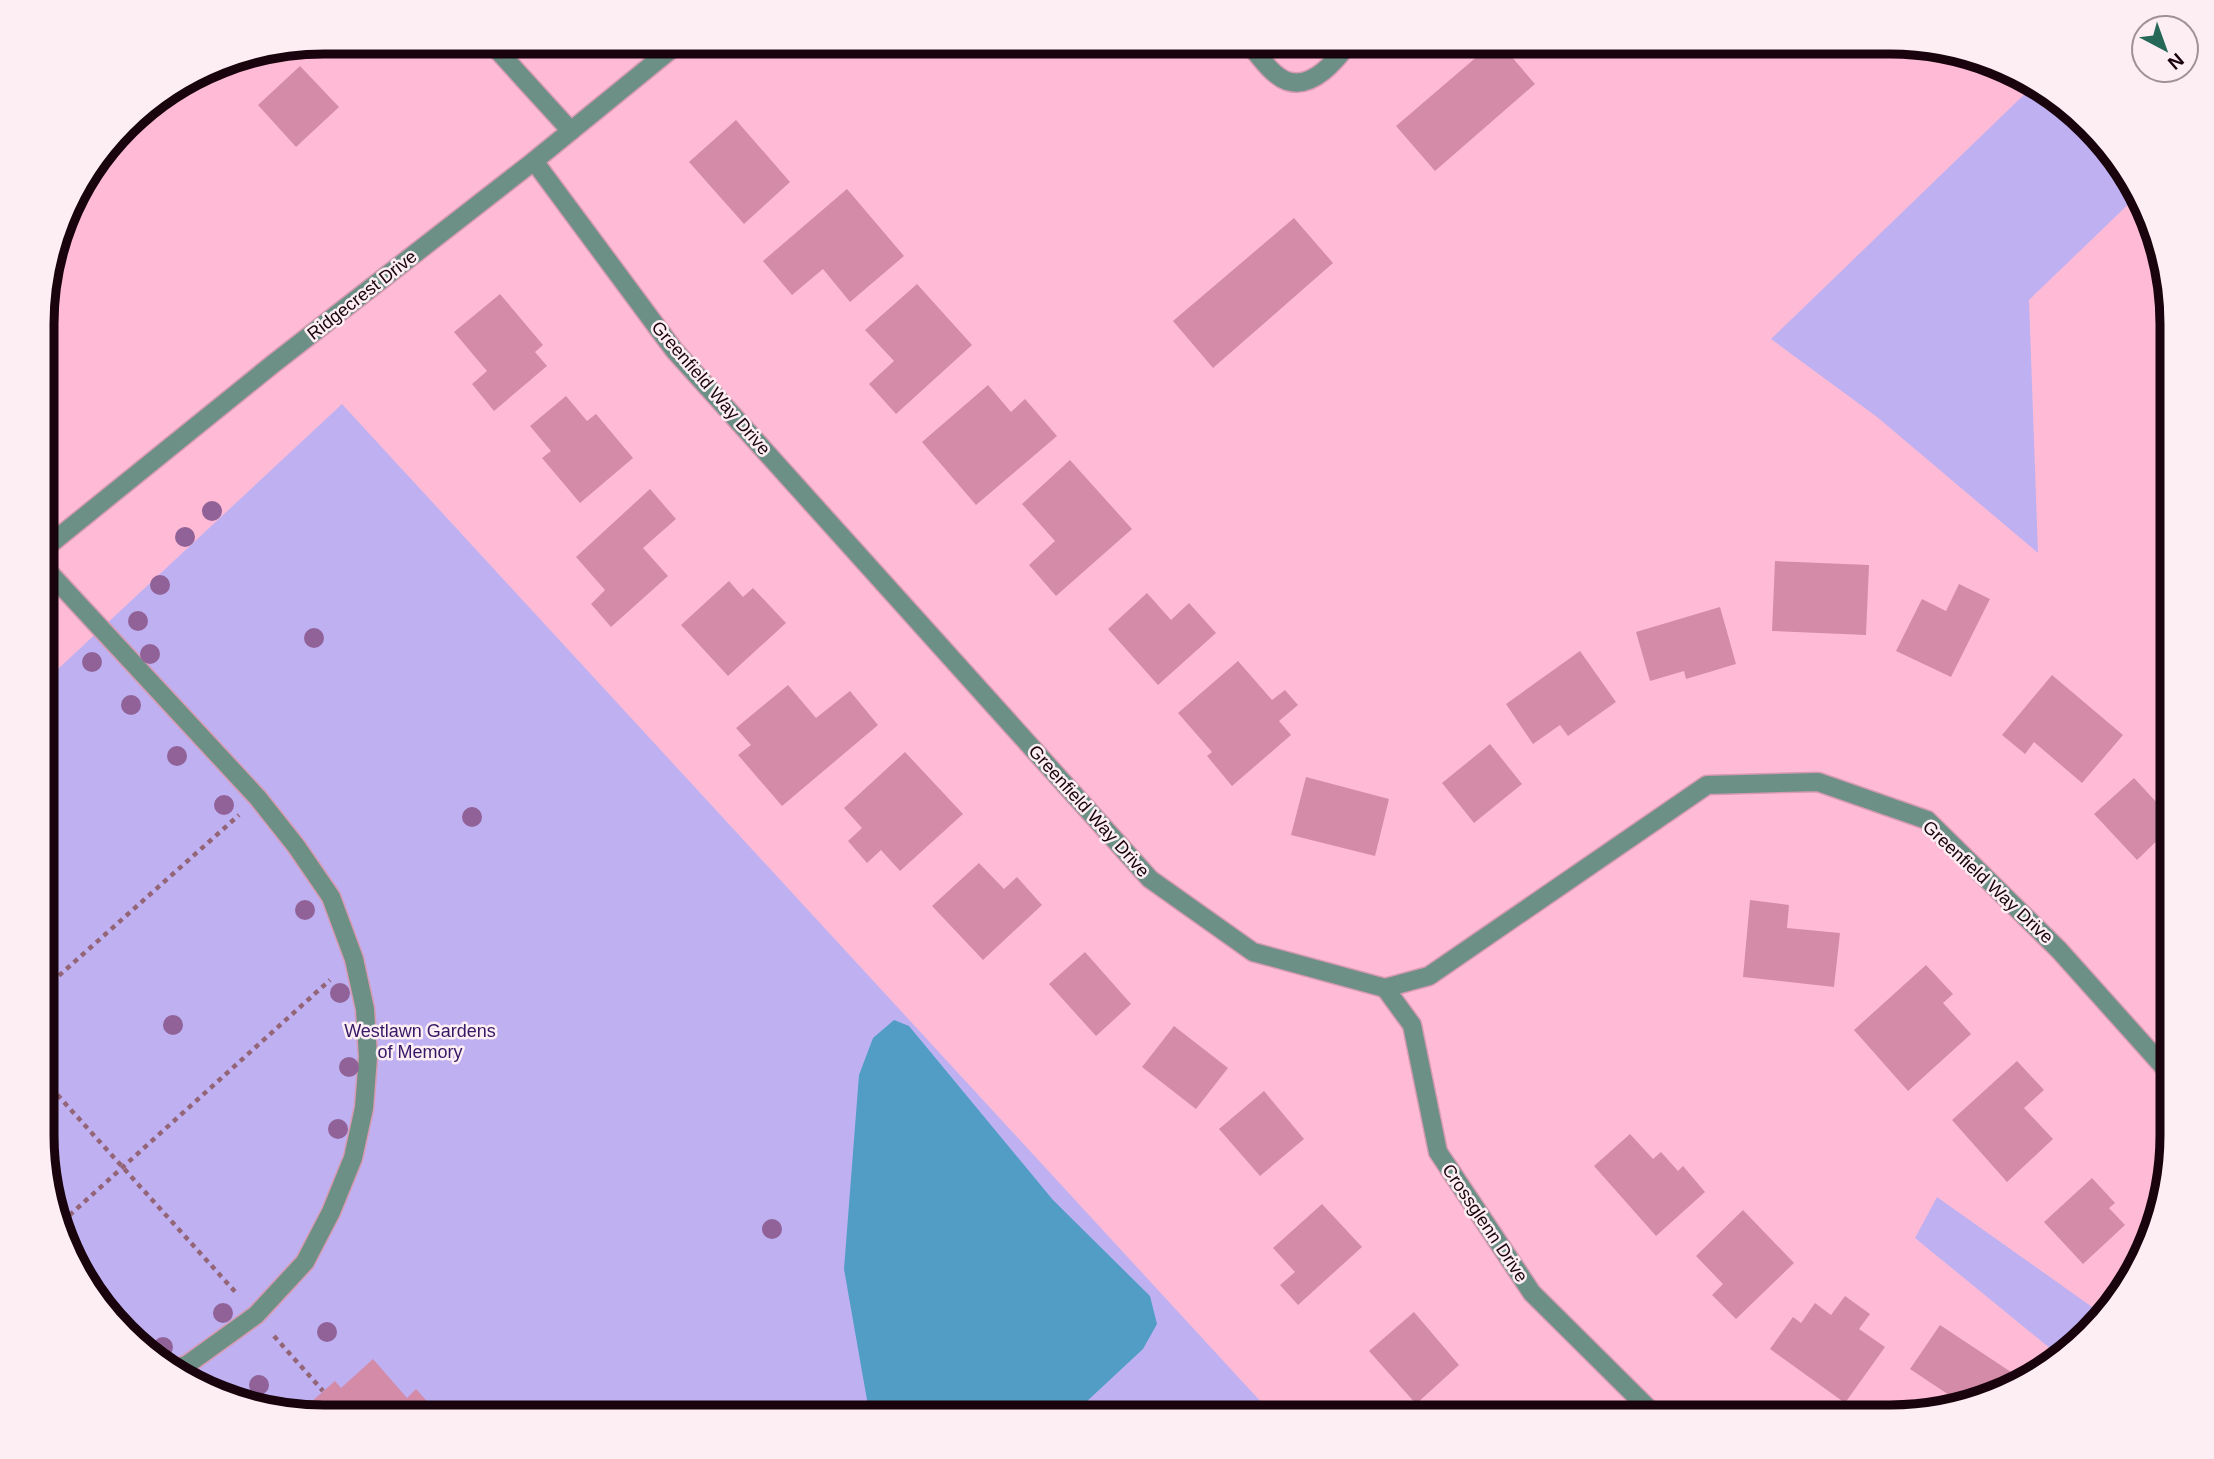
<svg xmlns="http://www.w3.org/2000/svg" width="2214" height="1459" font-family="Helvetica,sans-serif">
<rect width="100%" height="100%" fill="#ffbbd5"/>
<g fill="#bfb1f1">
<path d="M2035 84 2047 90 2134 184 2138 195 2029 300 2038 553 1877 417 1771 339Z"/>
<path d="M342 404 1275 1417H324L234 1402 167 1369 80 1276 44 1171V682Z"/>
<path d="M1937 1197 2095 1309 2101 1314 2057 1354 1915 1238Z"/>
</g>
<path fill="#519dc5" d="M894 1020 909 1026 1053 1200 1150 1296 1157 1324 1143 1349 1070 1417H870L844 1269 859 1075 873 1038Z"/>
<g fill="#d48ba8">
<path d="M1494 42H1499L1535 84 1435 171 1396 126Z"/>
<path d="M300 66 339 107 296 147 258 105Z"/>
<path d="M736 120 790 182 744 224 689 162Z"/>
<path d="M847 189 904 256 850 302 823 269 792 295 763 261Z"/>
<path d="M1294 218 1333 263 1213 368 1173 321Z"/>
<path d="M917 284 972 345 896 414 869 384 894 361 865 330Z"/>
<path d="M500 294 543 345 535 352 547 366 494 411 472 384 487 371 454 332Z"/>
<path d="M988 385 1011 412 1025 399 1057 436 976 505 922 442Z"/>
<path d="M566 396 587 421 596 414 633 458 580 503 542 458 551 451 530 426Z"/>
<path d="M1070 460 1132 529 1056 596 1029 565 1055 541 1022 504Z"/>
<path d="M650 489 676 519 643 548 668 576 611 627 591 604 605 590 576 557Z"/>
<path d="M1775 561 1869 565 1866 635 1772 631Z"/>
<path d="M729 581 743 597 753 588 786 623 728 676 681 625Z"/>
<path d="M1959 584 1990 599 1951 677 1896 651 1922 599 1946 611Z"/>
<path d="M1147 593 1171 620 1189 603 1216 633 1158 685 1108 629Z"/>
<path d="M1720 607 1736 664 1686 679 1684 671 1650 681 1636 632Z"/>
<path d="M1580 651 1616 702 1568 736 1560 725 1533 744 1506 704Z"/>
<path d="M1238 661 1272 700 1285 690 1298 705 1279 721 1291 735 1232 786 1207 756 1212 752 1178 713Z"/>
<path d="M2052 675 2123 735 2082 783 2034 742 2025 754 2002 735Z"/>
<path d="M788 685 816 718 850 691 878 725 782 806 738 755 751 745 736 728Z"/>
<path d="M1490 744 1522 784 1474 823 1442 783Z"/>
<path d="M905 752 963 814 900 871 881 850 867 863 848 841 862 828 844 808Z"/>
<path d="M1306 777 1389 799 1375 856 1291 835Z"/>
<path d="M2134 778 2171 818V827L2137 860 2094 814Z"/>
<path d="M979 863 1004 889 1017 877 1042 905 983 960 932 906Z"/>
<path d="M1750 900 1789 905 1787 928 1840 933 1834 987 1743 977Z"/>
<path d="M1085 952 1131 1004 1096 1036 1049 984Z"/>
<path d="M1926 965 1953 994 1943 1003 1971 1034 1908 1091 1854 1030Z"/>
<path d="M1174 1026 1228 1068 1196 1109 1142 1067Z"/>
<path d="M2017 1061 2044 1090 2024 1108 2053 1139 2007 1182 1952 1120Z"/>
<path d="M1264 1091 1304 1139 1260 1176 1219 1129Z"/>
<path d="M1630 1134 1653 1159 1661 1152 1678 1171 1683 1166 1705 1192 1656 1236 1594 1166Z"/>
<path d="M2092 1178 2115 1203 2109 1208 2125 1225 2083 1264 2044 1222Z"/>
<path d="M1322 1204 1362 1247 1298 1305 1280 1285 1295 1272 1273 1248Z"/>
<path d="M1743 1210 1794 1263 1736 1319 1712 1295 1723 1284 1696 1256Z"/>
<path d="M1845 1296 1870 1314 1859 1329 1885 1347 1845 1403 1770 1349 1793 1317 1801 1323 1815 1303 1831 1315Z"/>
<path d="M1414 1312 1459 1365 1416 1404 1369 1351Z"/>
<path d="M1940 1325 2014 1374 2006 1387 1958 1401 1910 1369Z"/>
<path d="M373 1359 407 1398 416 1389 441 1417H324L310 1415 316 1410 310 1403 335 1381 341 1388Z"/>
<path d="M1478 1402 1491 1417H1462Z"/>
</g>
<g fill="none" stroke-linecap="round" stroke-linejoin="round">
<defs>
<g id="minor">
<path d="M490 42 571 131"/>
<path d="M1247 42C1258 54 1271 75 1287 81 1313 90 1337 59 1350 42"/>
<path d="M534 161 674 350 1150 879 1253 952 1385 988 1429 976 1707 785 1818 782 1927 820 2059 950 2171 1075"/>
<path d="M44 549 273 364 534 161 680 42"/>
<path d="M44 567 258 798 296 846 331 897 354 959 365 1009 368 1057 364 1108 353 1158 331 1212 305 1262 256 1315 188 1364 171 1371"/>
<path d="M1385 988 1412 1025 1438 1152 1532 1293 1657 1417"/>
</g>
</defs>
<use href="#minor" stroke="#d69ab1" stroke-width="21"/>
<g stroke="#936577" stroke-width="4.5" stroke-dasharray="5 5" stroke-linecap="butt">
<path d="M44 989 239 815"/>
<path d="M44 1080 238 1295"/>
<path d="M62 1222 330 980"/>
<path d="M274 1336 323 1391"/>
</g>
<use href="#minor" stroke="#6c9086" stroke-width="18"/>
</g>
<g fill="#906298">
<circle cx="212" cy="511" r="10"/>
<circle cx="185" cy="537" r="10"/>
<circle cx="160" cy="585" r="10"/>
<circle cx="138" cy="621" r="10"/>
<circle cx="314" cy="638" r="10"/>
<circle cx="150" cy="654" r="10"/>
<circle cx="92" cy="662" r="10"/>
<circle cx="131" cy="705" r="10"/>
<circle cx="177" cy="756" r="10"/>
<circle cx="224" cy="805" r="10"/>
<circle cx="472" cy="817" r="10"/>
<circle cx="305" cy="910" r="10"/>
<circle cx="340" cy="993" r="10"/>
<circle cx="173" cy="1025" r="10"/>
<circle cx="349" cy="1067" r="10"/>
<circle cx="338" cy="1129" r="10"/>
<circle cx="772" cy="1229" r="10"/>
<circle cx="223" cy="1313" r="10"/>
<circle cx="327" cy="1332" r="10"/>
<circle cx="163" cy="1347" r="10"/>
<circle cx="259" cy="1385" r="10"/>
</g>
<g text-anchor="middle" stroke-width="5" stroke-linejoin="round" paint-order="stroke">
<g font-size="18" fill="#19040d" stroke="#fdeef3">
<text transform="translate(362 295) rotate(-38)" y="6">Ridgecrest Drive</text>
<text transform="translate(711 388) rotate(49)" y="6">Greenfield Way Drive</text>
<text transform="translate(1089 811) rotate(48)" y="6">Greenfield Way Drive</text>
<text transform="translate(1988 882) rotate(43)" y="6">Greenfield Way Drive</text>
<text transform="translate(1485 1223) rotate(56)" y="6">Crossglenn Drive</text>
</g>
<g font-size="18" fill="#351966" stroke="#fdeef3">
<text x="420" y="1037">Westlawn Gardens<tspan x="420" dy="21">of Memory</tspan></text>
</g>
</g>
<path d="M0 0H2214V1459H0ZM324 54H1890A270 270 0 0 1 2160 324V1135A270 270 0 0 1 1890 1405H324A270 270 0 0 1 54 1135V324A270 270 0 0 1 324 54Z" fill="#fdeef3" fill-rule="evenodd"/>
<path fill="none" stroke="#19040d" stroke-width="9" d="M324 54H1890A270 270 0 0 1 2160 324V1135A270 270 0 0 1 1890 1405H324A270 270 0 0 1 54 1135V324A270 270 0 0 1 324 54Z"/>
<g transform="translate(2165 49) rotate(139)"><circle r="33" fill="#fdeef3" stroke="#a29097" stroke-width="2"/>
<path d="M0-5L12 26L0 18L-12 26Z" fill="#256858"/>
<text y="-10" font-size="19" font-weight="bold" text-anchor="middle" fill="#19040d">N</text>
</g>
</svg>
